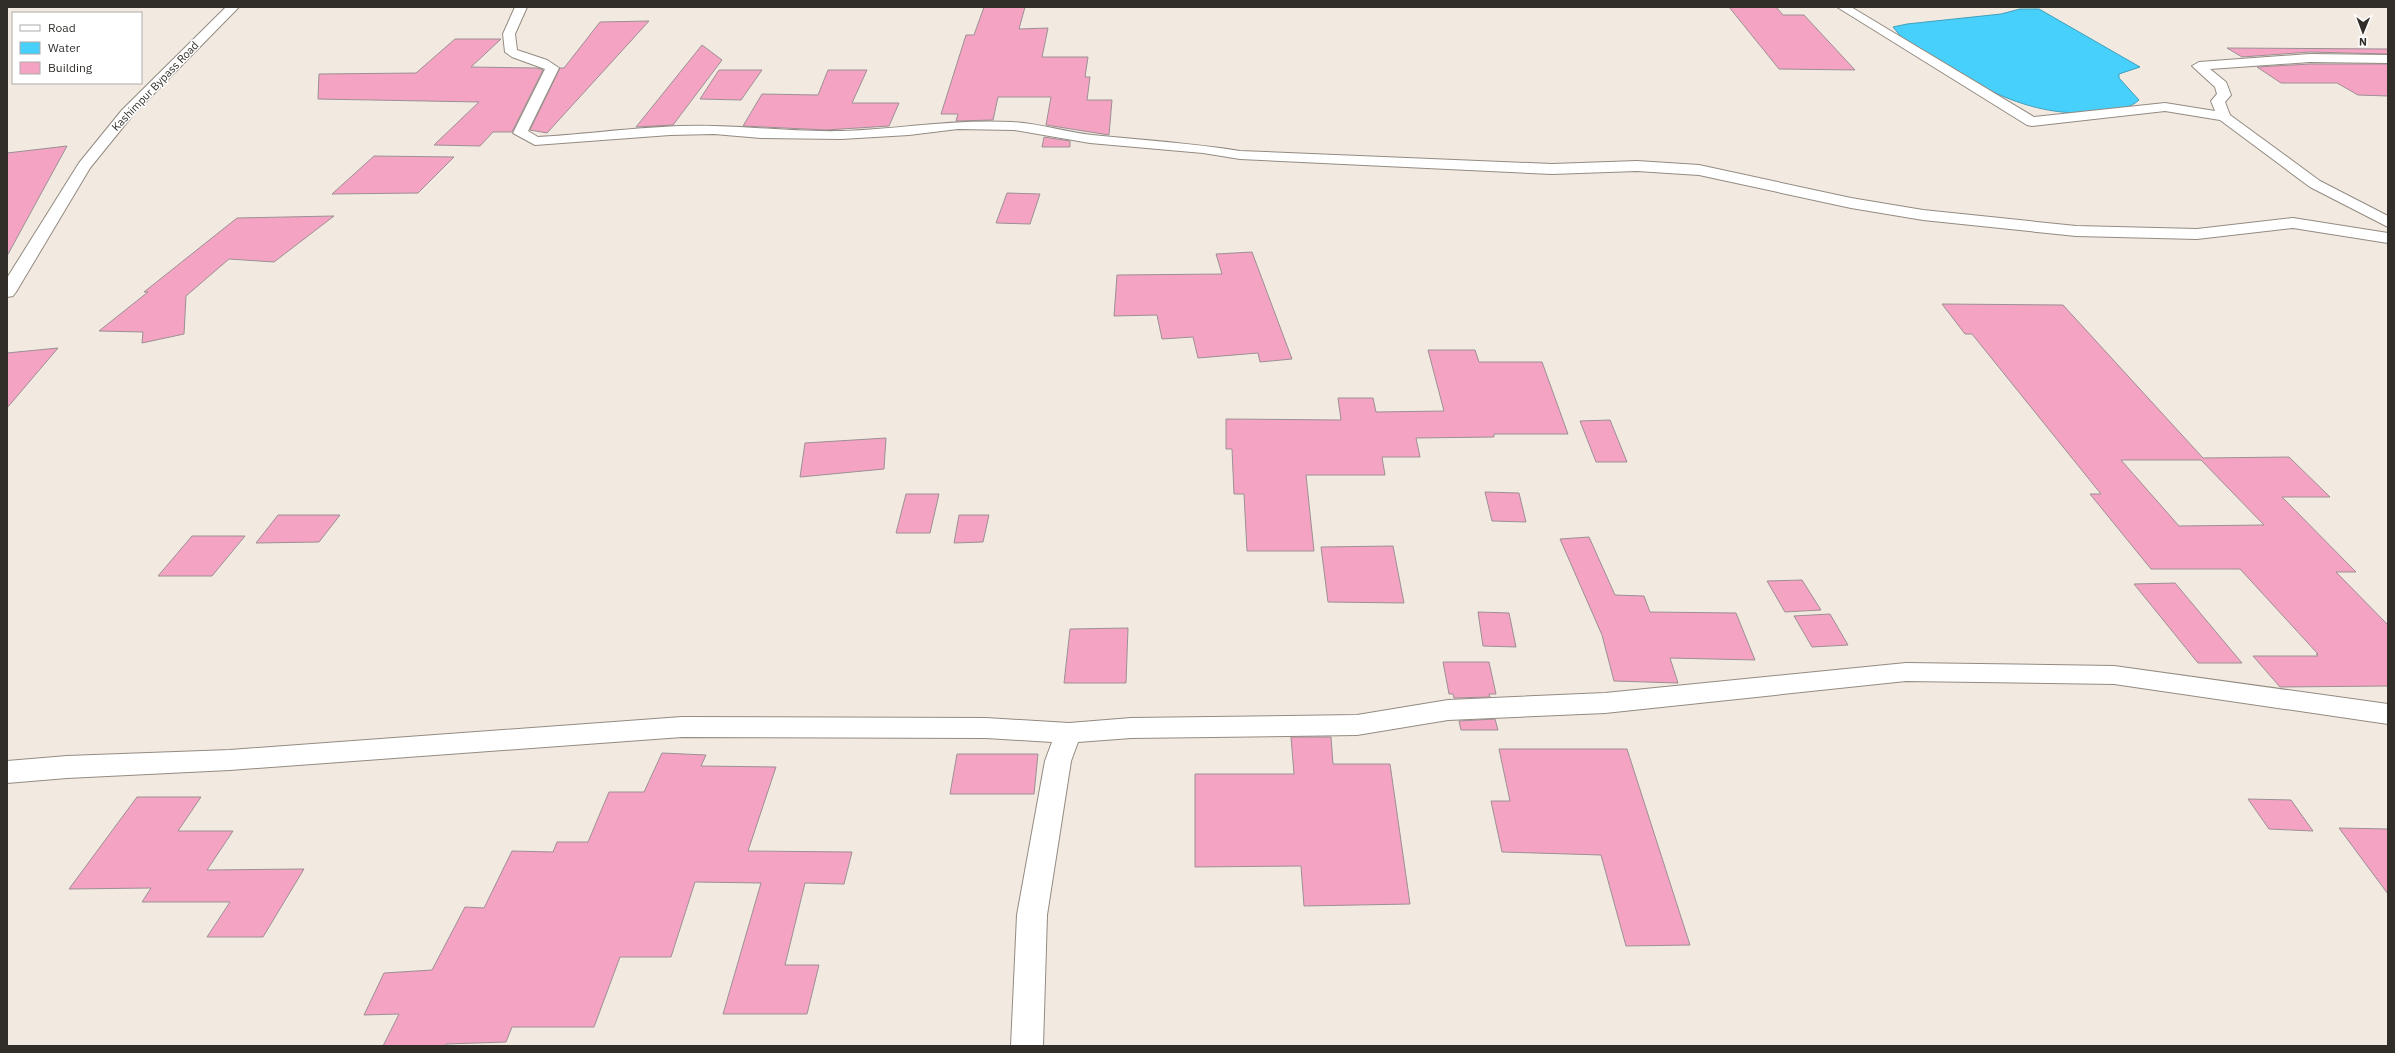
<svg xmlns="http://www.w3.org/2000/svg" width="2395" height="1053" font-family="'IBM Plex Sans',sans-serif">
<rect width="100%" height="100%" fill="#f2eae0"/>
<path fill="#47d0fb" stroke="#409fbc" d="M2020 9H2039L2140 67 2119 74V78L2139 100C2129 109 2118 109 2106 111 2027 123 1964 78 1902 38L1893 27 1907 24 2001 14Z"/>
<g fill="#f4a3c3" stroke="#9c9094" fill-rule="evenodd">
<path d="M984 7H1025L1019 29 1048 28 1042 57H1088L1085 77H1090L1087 100H1112L1109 135 1046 125 1051 97H998L993 120 956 121 958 114H941L966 35H974Z"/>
<path d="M1729 7H1776L1783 15H1804L1855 70 1779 69Z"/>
<path d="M649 21 547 133 530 130 560 68H564L600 22Z"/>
<path d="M455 39H501L471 67 537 68 543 70 512 132H493L480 146 434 145 479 102 318 99 319 74 416 73Z"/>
<path d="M702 45 722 60 673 125 636 127Z"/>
<path d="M2227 48 2388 49V54L2310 52 2242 57Z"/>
<path d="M2310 64H2388V96L2358 95 2337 83H2281L2257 67Z"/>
<path d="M719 70H762L741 100 700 99Z"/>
<path d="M828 70H867L852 103H899L889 126 826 130 743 126 762 94 818 95Z"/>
<path d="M1044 137 1070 141V147H1042Z"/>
<path d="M67 146 7 256V153Z"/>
<path d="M374 156 454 157 418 193 332 194Z"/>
<path d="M1007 193 1040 194 1030 224 996 223Z"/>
<path d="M334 216 274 262 229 259 186 296 184 334 142 343 143 332 99 331 148 292H144L237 218Z"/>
<path d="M1252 252 1292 359 1260 362 1258 353 1198 358 1193 337 1162 339 1157 315 1114 316 1117 275 1222 274 1216 254Z"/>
<path d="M1942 304 2063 305 2203 458 2289 457 2330 497H2282L2356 572H2336L2388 625V686L2280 687 2253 656H2318L2316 654H2318L2240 569H2151L2090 494H2101L1972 334H1965ZM2121 460H2201L2264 525 2179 526Z"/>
<path d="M58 348 7 408V353Z"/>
<path d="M1428 350H1475L1479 362H1542L1568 434H1494V437L1416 438 1420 457H1382L1385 475H1306L1314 551H1247L1244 494H1234L1232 449H1226V419L1341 420 1338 398H1373L1376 412 1444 411Z"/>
<path d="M1610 420 1627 462H1596L1580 421Z"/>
<path d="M886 438 884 469 800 477 805 443Z"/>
<path d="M1485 492 1519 493 1526 522 1492 521Z"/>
<path d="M906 494H939L930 533H896Z"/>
<path d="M278 515H340L319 542 256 543Z"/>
<path d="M959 515H989L983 542 954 543Z"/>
<path d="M192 536H245L212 576H158Z"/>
<path d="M1589 537 1615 595 1644 596 1650 612 1736 613 1755 660 1670 658 1678 683 1614 681 1602 635 1560 539Z"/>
<path d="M1393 546 1404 603 1328 602 1321 547Z"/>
<path d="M1802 580 1821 610 1785 612 1767 581Z"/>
<path d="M2175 583 2242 663H2198L2134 584Z"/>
<path d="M1478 612 1509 613 1516 647 1483 646Z"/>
<path d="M1830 614 1848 645 1812 647 1794 616Z"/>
<path d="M1128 628 1126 683H1064L1070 629Z"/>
<path d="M1443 662H1489L1496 694H1489L1490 697 1454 698 1453 694H1449Z"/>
<path d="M1495 719 1498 730H1461L1459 721Z"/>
<path d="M1291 737H1331L1333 764H1390L1410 904 1304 906 1301 866 1195 867V774H1294Z"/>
<path d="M1499 749H1627L1690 945 1626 946 1601 855 1502 852 1491 801H1510Z"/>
<path d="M662 753 706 755 701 766 776 767 748 851 852 852 844 884 805 883 785 965H819L807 1014H723L761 883 695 882 671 957H620L594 1027H512L506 1042 446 1044 445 1046H383L399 1014 364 1015 384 973 432 970 465 907 484 908 512 851 553 852 557 842H588L609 792H644Z"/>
<path d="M957 754H1038L1034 794H950Z"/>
<path d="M137 797H201L178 831H233L207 870 304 869 263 937H207L230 902H142L151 888 69 889Z"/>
<path d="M2248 799 2291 800 2313 831 2269 829Z"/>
<path d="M2339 828 2388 829V894Z"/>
</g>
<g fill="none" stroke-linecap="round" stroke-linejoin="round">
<defs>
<g id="minor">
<path d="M515 7H527L515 34 517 50 547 60 559 68 528 131 538 137C596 134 656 124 714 126 757 127 799 132 842 131 899 129 955 119 1012 122 1038 123 1065 132 1092 135 1141 140 1191 143 1240 151L1552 164 1637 161 1699 165 1851 198 1923 210 2076 226 2197 229 2293 218 2388 233V243L2293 228 2197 239 2076 236 1923 220 1851 208 1699 175 1637 171 1552 174 1240 159 1203 153 1090 143 1014 130 958 129 909 135 841 139 761 138 714 134 670 135 535 145 513 133 545 69 512 57 505 52 503 34Z"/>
<path d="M1837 7H1851L2034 117 2165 103 2215 111 2211 101 2217 94 2215 87 2192 66 2199 62 2310 54 2388 55V63L2310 62 2210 69 2226 82 2231 95 2225 102 2230 115 2320 181 2388 216V227L2310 187 2220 120 2165 111 2032 126 2027 125Z"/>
<path d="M1906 663 2114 666 2388 704V724L2114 684 1906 681 1605 713 1448 720 1357 735 1131 738 1078 742 1071 761 1047 915 1043 1046H1011L1017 915 1045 761 1052 742 986 738 682 737 230 770 67 778 7 783V761L67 756 230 750 682 717 986 718 1069 723 1131 718 1357 715 1448 700 1605 693Z"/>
</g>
<path id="secondary" d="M226 7H239L132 116 90 168 16 292 13 296 7 297V278L79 163 122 110Z"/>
</defs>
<use href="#minor" stroke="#938b82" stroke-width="2"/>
<use href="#secondary" stroke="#938b82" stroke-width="2"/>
<use href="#minor" fill="#fff" fill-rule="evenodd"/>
<use href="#secondary" fill="#fff" fill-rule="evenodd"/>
</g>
<g text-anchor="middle" stroke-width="3" stroke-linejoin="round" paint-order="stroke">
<g font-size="11" fill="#312e2a" stroke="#fff">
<text transform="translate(155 86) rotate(-46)" y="4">Kashimpur Bypass Road</text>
</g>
</g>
<rect width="2395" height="1053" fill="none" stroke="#312e2a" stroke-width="16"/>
<rect x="12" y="12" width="130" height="72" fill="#ffffff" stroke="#adabaa"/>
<rect x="20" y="25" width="20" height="6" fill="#ffffff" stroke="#adabaa"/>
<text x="48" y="32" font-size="12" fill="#312e2a">Road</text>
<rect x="20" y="42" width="20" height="12" fill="#47d0fb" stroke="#adabaa"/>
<text x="48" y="52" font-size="12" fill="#312e2a">Water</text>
<rect x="20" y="62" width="20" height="12" fill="#f4a3c3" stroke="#adabaa"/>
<text x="48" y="72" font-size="12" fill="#312e2a">Building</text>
<g transform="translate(2363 32) rotate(181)" stroke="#ffffff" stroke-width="3" paint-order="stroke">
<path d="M0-3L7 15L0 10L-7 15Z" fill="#312e2a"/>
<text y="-6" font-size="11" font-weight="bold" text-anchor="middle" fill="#312e2a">N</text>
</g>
</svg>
